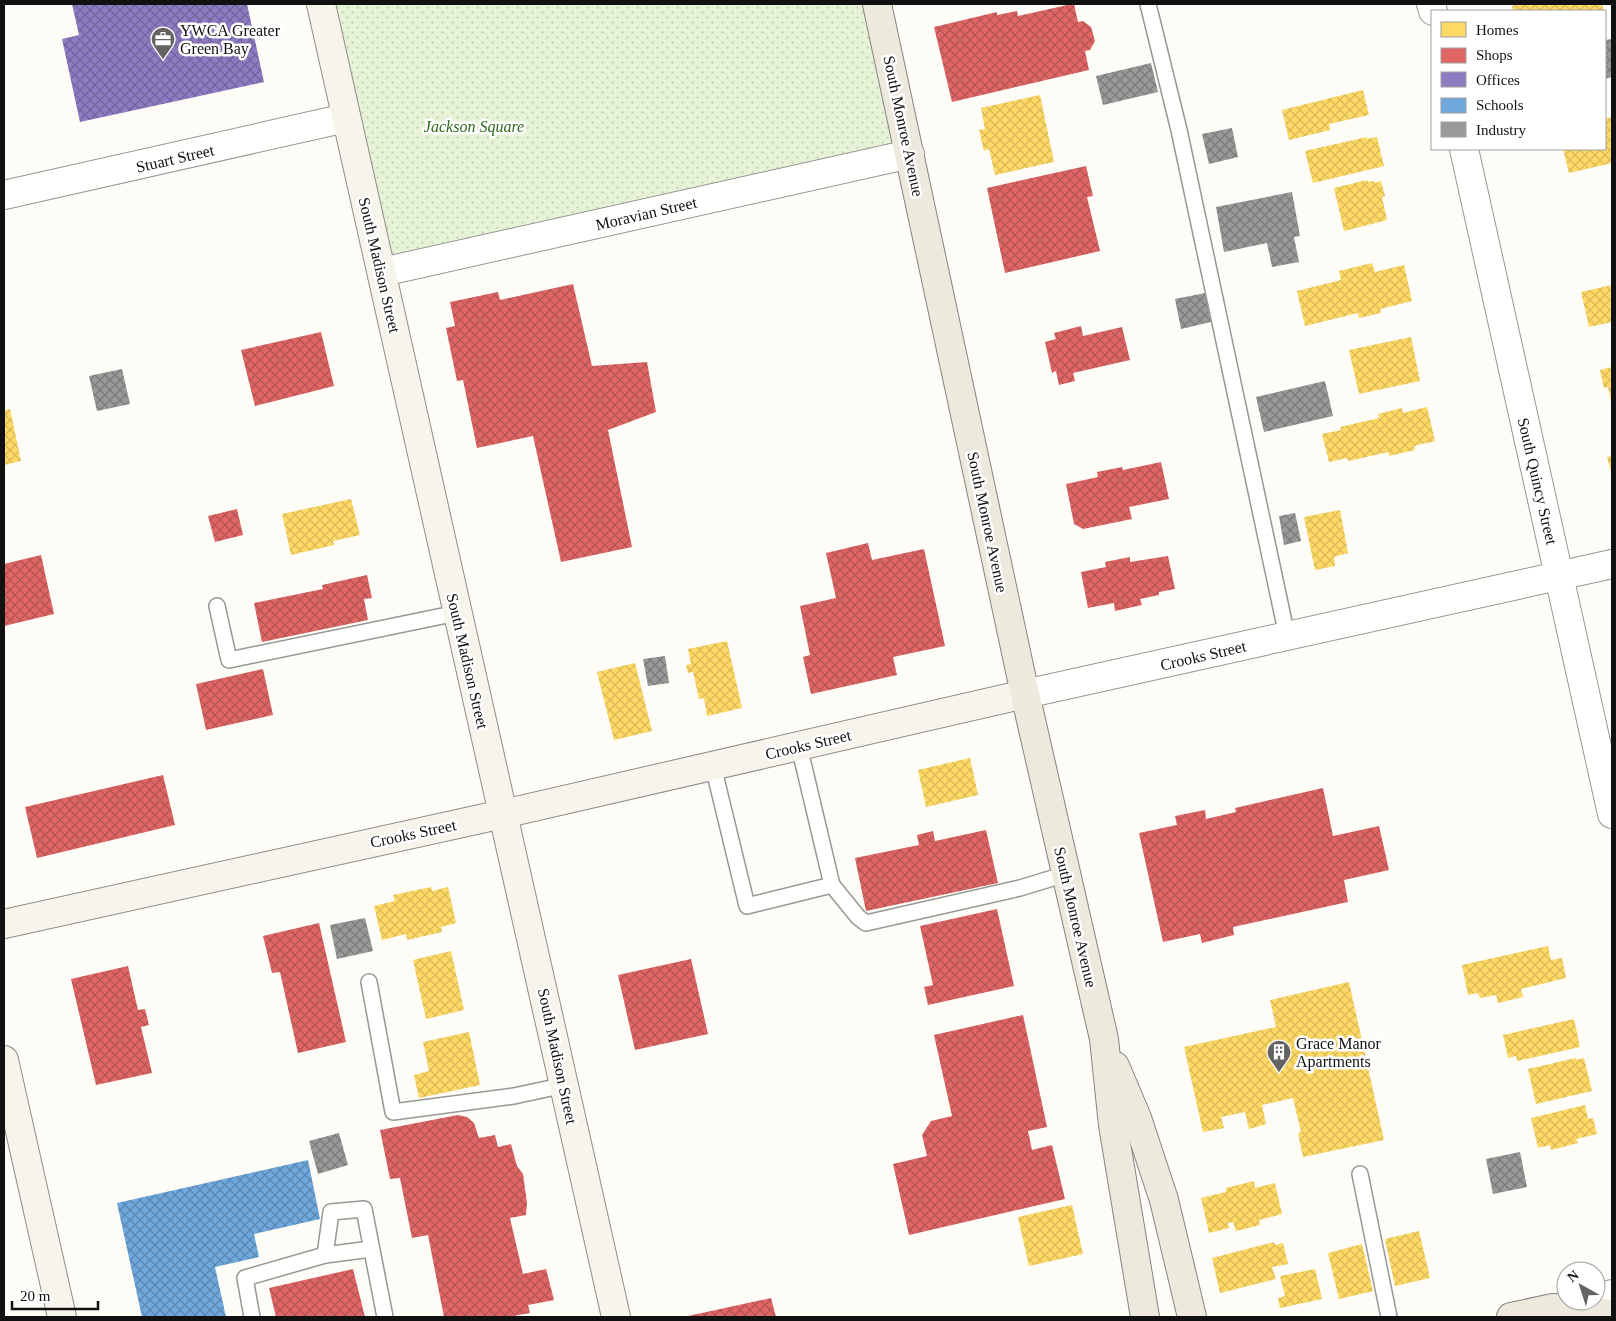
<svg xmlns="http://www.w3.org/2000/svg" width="1616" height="1321" font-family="'Times New Roman',serif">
<defs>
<pattern id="grass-dots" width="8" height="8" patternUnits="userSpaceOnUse" patternTransform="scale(1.25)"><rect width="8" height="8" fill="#e7f3d7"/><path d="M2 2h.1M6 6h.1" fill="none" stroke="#c5cfb8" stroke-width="1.8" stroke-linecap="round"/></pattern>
<pattern id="homes-cross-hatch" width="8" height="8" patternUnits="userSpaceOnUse" patternTransform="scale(1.25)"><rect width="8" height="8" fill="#ffd966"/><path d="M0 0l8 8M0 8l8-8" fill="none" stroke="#dab957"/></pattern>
<pattern id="shops-cross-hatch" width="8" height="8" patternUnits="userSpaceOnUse" patternTransform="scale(1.25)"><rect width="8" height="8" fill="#e06666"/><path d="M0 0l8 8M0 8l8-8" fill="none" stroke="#b45353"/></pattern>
<pattern id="offices-cross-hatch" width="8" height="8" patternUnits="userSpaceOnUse" patternTransform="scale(1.25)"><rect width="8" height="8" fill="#8e7cc3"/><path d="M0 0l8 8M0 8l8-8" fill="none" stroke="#73649d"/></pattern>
<pattern id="schools-cross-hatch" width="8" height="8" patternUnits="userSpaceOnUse" patternTransform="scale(1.25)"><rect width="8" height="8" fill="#6fa8dc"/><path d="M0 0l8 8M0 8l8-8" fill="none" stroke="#5a87b1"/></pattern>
<pattern id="industry-cross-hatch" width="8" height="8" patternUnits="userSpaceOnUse" patternTransform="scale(1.25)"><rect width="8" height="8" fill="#999"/><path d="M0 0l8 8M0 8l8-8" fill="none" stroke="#7b7b7b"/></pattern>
</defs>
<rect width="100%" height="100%" fill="#fdfcf7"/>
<path fill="url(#grass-dots)" d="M321 4H877L910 154 382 272Z"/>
<g fill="url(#homes-cross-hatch)">
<path d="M1521 4H1602L1604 11H1513L1512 6Z"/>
<path d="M1363 90 1369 115 1329 124 1330 130 1289 140 1282 110Z"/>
<path d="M1040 95 1054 162 995 175 989 149 984 151 979 130 985 129 981 108Z"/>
<path d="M1612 117V163L1569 173 1563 149H1605V119Z"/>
<path d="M1367 137V139L1377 137 1384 166 1313 183 1305 151Z"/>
<path d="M1367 180 1368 182 1374 181 1375 183 1381 181 1385 196 1382 197 1387 220 1344 231 1334 188Z"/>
<path d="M1372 263 1375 272 1404 265 1412 301 1380 309 1381 313 1359 318 1358 313 1305 326 1297 291 1341 280 1339 271Z"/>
<path d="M1612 285V322L1589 327 1581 292Z"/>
<path d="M1411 337 1420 381 1359 394 1349 350Z"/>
<path d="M1612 367V401H1611L1608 387 1604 388 1600 370Z"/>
<path d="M1427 407 1435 441 1414 446 1415 450 1389 456V452L1348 461 1347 458 1329 462 1322 434 1341 430 1340 427 1379 418 1378 414 1402 408 1403 413Z"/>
<path d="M10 409 21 461 4 465V410Z"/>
<path d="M1612 456V475L1607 457Z"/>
<path d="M351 499 360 535 333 541 334 545 291 555 282 514Z"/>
<path d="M1340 510 1348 553 1334 557 1335 566 1315 570 1304 517Z"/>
<path d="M727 641 742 708 707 716 704 698 699 699 693 672 688 673 686 665 691 664 688 649Z"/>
<path d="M635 663 652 731 614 740 597 672Z"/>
<path d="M970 758 978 795 926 807 918 770Z"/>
<path d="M431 887 432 891 448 887 456 923 441 927 442 932 407 940 406 934 382 940 374 906 395 901 393 895Z"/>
<path d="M1548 946 1551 960 1562 958 1566 978 1521 989 1523 997 1498 1003 1496 995 1480 998 1478 993 1468 995 1462 965Z"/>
<path d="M451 951 464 1010 426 1019 413 960Z"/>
<path d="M1349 982 1384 1140 1303 1157 1298 1133 1301 1132 1293 1098 1262 1105 1266 1124 1249 1129 1245 1112 1221 1117 1224 1128 1203 1132 1184 1047 1276 1027 1270 1000Z"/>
<path d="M1574 1019 1580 1047 1517 1061 1516 1056 1508 1058 1503 1035Z"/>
<path d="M469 1032 480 1085 419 1098 414 1075 429 1071 423 1042Z"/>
<path d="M1576 1058 1577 1060 1584 1058 1592 1091 1536 1104 1528 1069Z"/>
<path d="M1585 1105 1588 1119 1593 1118 1597 1134 1576 1139 1578 1143 1551 1150 1550 1145 1538 1148 1531 1118Z"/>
<path d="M1254 1181 1255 1188 1275 1183 1282 1214 1259 1220 1260 1225 1236 1231 1233 1222 1228 1223 1229 1228 1209 1233 1201 1198 1226 1192V1188Z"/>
<path d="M1072 1205 1083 1254 1029 1266 1018 1217Z"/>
<path d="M1419 1231 1430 1278 1395 1286 1385 1239Z"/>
<path d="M1274 1242 1275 1245 1283 1243 1288 1264 1272 1267 1276 1279 1220 1293 1212 1258Z"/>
<path d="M1362 1244 1373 1291 1339 1299 1328 1253Z"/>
<path d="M1315 1269 1322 1299 1280 1308 1278 1298 1285 1296 1280 1276Z"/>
</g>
<g fill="url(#shops-cross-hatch)">
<path d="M1072 4H1074L1078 22 1083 21 1091 27 1095 41 1090 50 1085 51 1089 70 952 102 934 27 997 12V15L1017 11 1018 16Z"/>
<path d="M1086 166 1093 196 1087 197 1100 251 1005 273 987 188Z"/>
<path d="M573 284 592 366 647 362 656 412 608 430 632 547 561 562 533 436 477 448 463 380 457 381 446 328 455 326 450 302 498 292 500 300Z"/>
<path d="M1081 326 1083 336 1122 327 1130 360 1073 373 1075 381 1059 385 1056 371 1052 373 1045 342 1056 339 1054 333Z"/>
<path d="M321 332 334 386 255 406 241 350Z"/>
<path d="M1161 462 1169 499 1129 507 1132 519 1083 529 1074 524 1066 484 1098 477 1097 472 1122 467 1123 470Z"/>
<path d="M237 509 243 535 215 542 208 516Z"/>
<path d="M868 543 872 560 924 549 945 646 893 657 897 675 811 694 803 657 810 655 800 606 836 598 826 553Z"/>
<path d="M41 555 54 614 4 626V564Z"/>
<path d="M1168 556 1175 589 1159 592V595L1140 599 1142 605 1115 611 1114 603 1088 608 1081 572 1106 567 1105 562 1130 557V562Z"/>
<path d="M367 575 372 598 364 599 368 620 262 642 254 603 323 589 322 585Z"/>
<path d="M263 669 273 715 206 730 196 684Z"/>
<path d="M163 775 175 825 37 858 25 807Z"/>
<path d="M1323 788 1333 836 1379 826 1389 870 1344 880 1348 902 1233 927 1234 935 1202 943 1200 934 1163 942 1139 833 1177 825 1175 816 1205 810 1206 819 1236 812 1235 808Z"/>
<path d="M986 830 998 883 866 911 855 858 919 845 917 835 933 831 935 841Z"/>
<path d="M997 909 1014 986 928 1005 924 987 933 985 920 926Z"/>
<path d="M319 923 346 1042 298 1053 280 972 272 973 263 936Z"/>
<path d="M691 959 708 1034 635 1050 618 975Z"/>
<path d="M128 966 138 1010 145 1009 149 1025 141 1027 152 1073 96 1085 71 979Z"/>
<path d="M1023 1015 1047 1127 1028 1131 1032 1150 1052 1145 1065 1199 909 1235 893 1164 927 1156 922 1135 931 1121 952 1116 934 1035Z"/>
<path d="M458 1115 467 1117 474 1123 479 1138 495 1135 498 1147 511 1144 517 1166 523 1174 527 1203 526 1215 510 1218 523 1274 546 1269 554 1300 528 1305 530 1313 508 1317H444L428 1235 412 1238 400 1178 390 1179 380 1130Z"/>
<path d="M353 1269 365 1317H276L269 1288Z"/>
<path d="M771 1298 776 1317H688V1316Z"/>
</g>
<path fill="url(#offices-cross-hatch)" d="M72 4H247L264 82 80 122 62 39 79 35Z"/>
<path fill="url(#schools-cross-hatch)" d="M308 1160 320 1219 254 1234 259 1257 215 1267 226 1317H142L117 1203Z"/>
<g fill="url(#industry-cross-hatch)">
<path d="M1612 39V77L1605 79V40Z"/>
<path d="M1151 63 1158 92 1103 105 1096 76Z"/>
<path d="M1232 128 1238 157 1209 164 1202 134Z"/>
<path d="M1292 192 1300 236 1294 237 1299 262 1272 267 1267 243 1224 252 1216 207Z"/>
<path d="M1205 293 1211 322 1181 329 1175 299Z"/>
<path d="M122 369 130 404 97 411 89 376Z"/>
<path d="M1325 381 1333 416 1264 432 1256 397Z"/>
<path d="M1295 513 1301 541 1284 545 1279 516Z"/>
<path d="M665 656 669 683 648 686 643 659Z"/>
<path d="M365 918 373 951 337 959 330 925Z"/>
<path d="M339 1133 348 1165 318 1174 309 1141Z"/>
<path d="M1520 1152 1527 1187 1493 1194 1486 1159Z"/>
</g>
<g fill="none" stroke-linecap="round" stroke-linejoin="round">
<defs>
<g id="lane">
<path d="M1148 4 1179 130 1287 636"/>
<path d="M217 606 229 660 457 613"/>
<path d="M713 766 747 906 832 885 799 746"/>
<path d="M832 885 858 917 866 923 1020 888 1066 874"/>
<path d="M369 982 393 1112 514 1096 565 1085"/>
<path d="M1360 1174 1389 1317"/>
<path d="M325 1255 331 1212 364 1209 385 1317"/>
<path d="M252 1317 245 1278 325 1255 371 1249"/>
</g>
<g id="street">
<path d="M1431 4 1433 11"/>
<path d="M1464 149 1612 814"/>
<path d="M4 195 346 118"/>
<path d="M382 272 910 154"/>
<path d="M1025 694 1612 564"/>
<path d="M1596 1298 1612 1294"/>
</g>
<g id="secondary">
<path d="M321 4 616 1317"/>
<path d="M4 924 503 814 1025 694"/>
<path d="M4 1060 62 1317"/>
</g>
<g id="primary">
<path d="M877 4 1025 694 1104 1039 1113 1125 1145 1317"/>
<path d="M1115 1066 1137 1118 1164 1200 1192 1317"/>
<path d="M1511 1317 1553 1308 1612 1314"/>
</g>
</defs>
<use href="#lane" stroke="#979795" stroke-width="18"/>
<use href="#street" stroke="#979795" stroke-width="30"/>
<use href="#secondary" stroke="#8e8d8b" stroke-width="30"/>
<use href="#primary" stroke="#858482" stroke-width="30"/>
<use href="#lane" stroke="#fffffe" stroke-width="15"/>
<use href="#street" stroke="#fffffe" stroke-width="28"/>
<use href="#secondary" stroke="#f6f4eb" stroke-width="28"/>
<use href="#primary" stroke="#ede9dc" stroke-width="28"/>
</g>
<defs>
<symbol id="office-pin" viewBox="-11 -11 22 30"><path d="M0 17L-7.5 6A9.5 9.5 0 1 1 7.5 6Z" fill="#646362" stroke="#fff"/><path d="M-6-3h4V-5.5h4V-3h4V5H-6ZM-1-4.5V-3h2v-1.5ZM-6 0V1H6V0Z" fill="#fff"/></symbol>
<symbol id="building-pin" viewBox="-11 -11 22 30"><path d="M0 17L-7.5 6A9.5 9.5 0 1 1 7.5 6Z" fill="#646362" stroke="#fff"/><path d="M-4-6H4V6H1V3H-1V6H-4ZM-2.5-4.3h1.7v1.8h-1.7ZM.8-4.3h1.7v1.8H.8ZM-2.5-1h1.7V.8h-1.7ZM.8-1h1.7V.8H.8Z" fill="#fff"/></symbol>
</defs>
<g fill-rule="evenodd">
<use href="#office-pin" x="149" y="25" width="28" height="38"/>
<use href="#building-pin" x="1265" y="1038" width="28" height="38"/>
</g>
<g text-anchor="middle" stroke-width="5" stroke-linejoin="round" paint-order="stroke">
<g font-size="16" fill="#111" stroke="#fff" text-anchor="start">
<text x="180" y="36">YWCA Greater<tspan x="180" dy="18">Green Bay</tspan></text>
<text x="1296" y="1049">Grace Manor<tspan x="1296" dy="18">Apartments</tspan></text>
</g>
<g font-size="16" font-style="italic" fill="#2f6b1f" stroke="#fff">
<text x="474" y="132">Jackson Square</text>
</g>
<g font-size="16" fill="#111" stroke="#fff">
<text transform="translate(904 126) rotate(78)" y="6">South Monroe Avenue</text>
<text transform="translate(175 158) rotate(-13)" y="6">Stuart Street</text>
<text transform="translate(646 213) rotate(-13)" y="6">Moravian Street</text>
<text transform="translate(380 265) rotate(77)" y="6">South Madison Street</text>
<text transform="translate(1538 481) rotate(77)" y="6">South Quincy Street</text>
<text transform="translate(988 522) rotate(78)" y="6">South Monroe Avenue</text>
<text transform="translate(1203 655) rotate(-13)" y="6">Crooks Street</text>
<text transform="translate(468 661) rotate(77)" y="6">South Madison Street</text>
<text transform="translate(808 744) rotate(-13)" y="6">Crooks Street</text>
<text transform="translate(413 833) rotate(-12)" y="6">Crooks Street</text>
<text transform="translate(1076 917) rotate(77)" y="6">South Monroe Avenue</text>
<text transform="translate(558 1056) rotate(78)" y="6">South Madison Street</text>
</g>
</g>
<rect width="1616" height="1321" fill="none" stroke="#111111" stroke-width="10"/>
<rect x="1431" y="10" width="175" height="140" fill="#ffffff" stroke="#a0a0a0"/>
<rect x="1441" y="22" width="25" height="15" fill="#ffd966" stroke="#a0a0a0"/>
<text x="1476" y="35" font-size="15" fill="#111111">Homes</text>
<rect x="1441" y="48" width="25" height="15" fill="#e06666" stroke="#a0a0a0"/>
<text x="1476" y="60" font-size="15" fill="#111111">Shops</text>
<rect x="1441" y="72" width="25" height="15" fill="#8e7cc3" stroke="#a0a0a0"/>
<text x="1476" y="85" font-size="15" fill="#111111">Offices</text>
<rect x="1441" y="98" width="25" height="15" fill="#6fa8dc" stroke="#a0a0a0"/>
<text x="1476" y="110" font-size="15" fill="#111111">Schools</text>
<rect x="1441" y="122" width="25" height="15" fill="#999999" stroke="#a0a0a0"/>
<text x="1476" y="135" font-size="15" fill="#111111">Industry</text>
<g transform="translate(1581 1286) rotate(321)"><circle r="24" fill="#ffffff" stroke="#a0a0a0"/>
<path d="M0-4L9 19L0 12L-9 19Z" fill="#646362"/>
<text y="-8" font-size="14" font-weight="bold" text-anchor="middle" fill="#111111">N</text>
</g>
<path d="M12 1301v8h86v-8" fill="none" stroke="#111111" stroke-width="2.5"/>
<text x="20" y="1301" font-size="15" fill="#111111" stroke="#ffffff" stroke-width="4" paint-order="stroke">20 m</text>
</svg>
